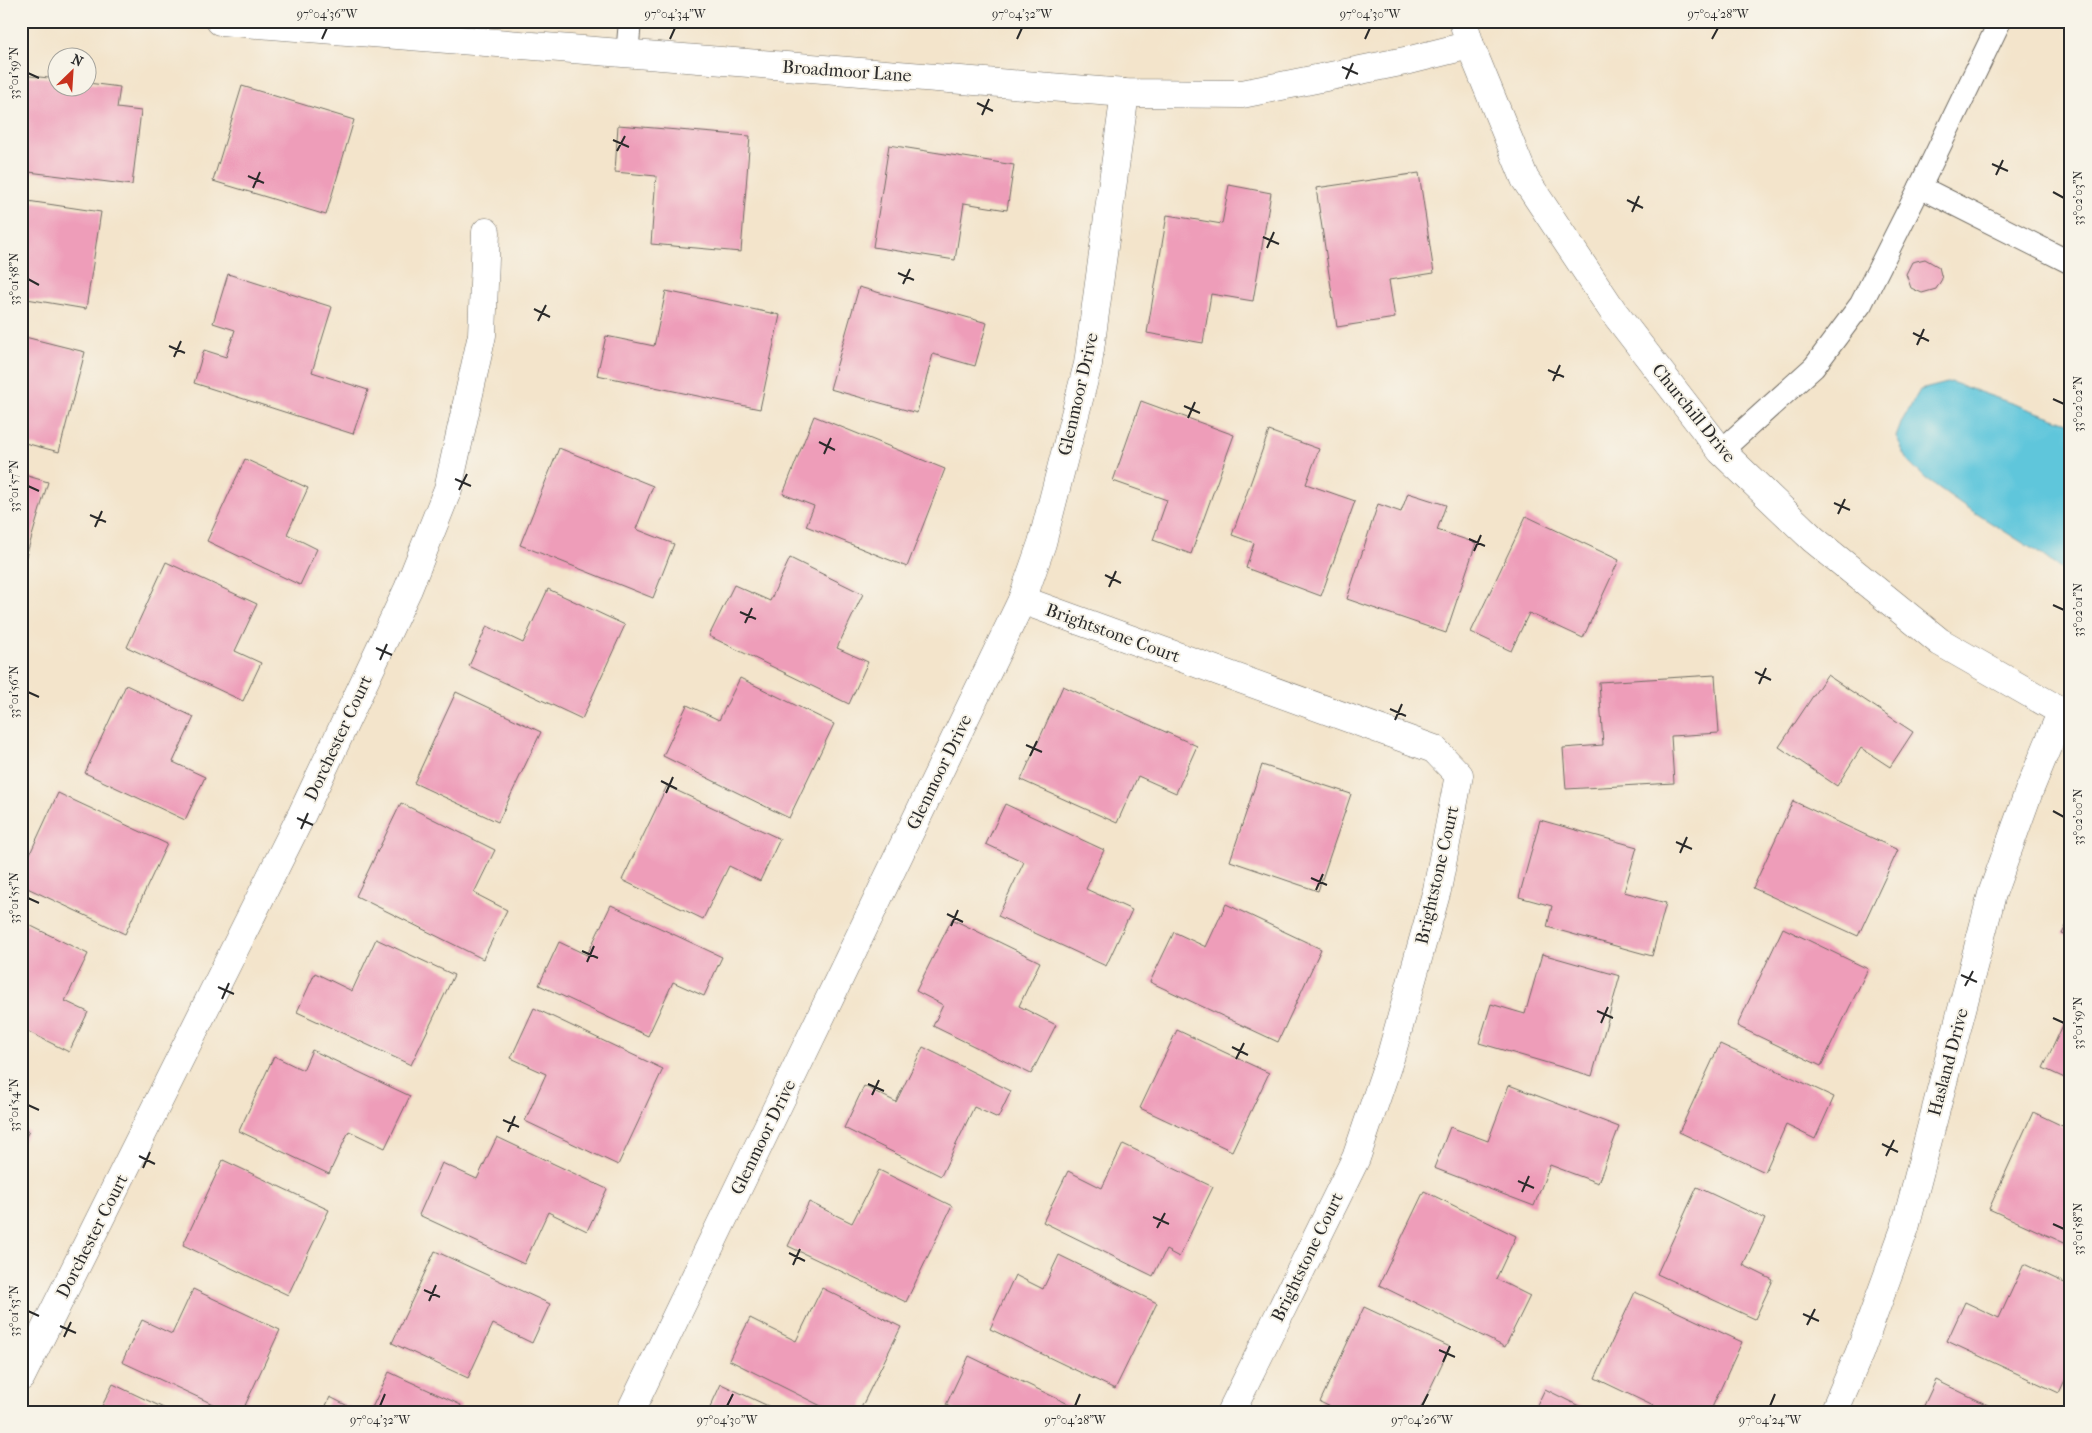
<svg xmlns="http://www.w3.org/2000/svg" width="2092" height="1433" font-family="'IM FELL French Canon',serif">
<rect width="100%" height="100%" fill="#f7f3e8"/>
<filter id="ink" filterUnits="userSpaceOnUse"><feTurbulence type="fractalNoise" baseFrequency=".02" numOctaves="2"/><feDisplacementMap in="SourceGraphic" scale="10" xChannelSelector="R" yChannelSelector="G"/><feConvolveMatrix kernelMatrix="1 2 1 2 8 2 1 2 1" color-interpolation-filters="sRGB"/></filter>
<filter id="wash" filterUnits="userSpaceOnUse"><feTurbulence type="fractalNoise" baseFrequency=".0096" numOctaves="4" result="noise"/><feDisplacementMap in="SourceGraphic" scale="20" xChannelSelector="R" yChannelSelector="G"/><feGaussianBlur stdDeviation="1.12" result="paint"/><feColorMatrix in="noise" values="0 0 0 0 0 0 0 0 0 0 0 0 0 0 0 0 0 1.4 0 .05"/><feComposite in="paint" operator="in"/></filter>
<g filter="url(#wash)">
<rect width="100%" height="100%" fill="#f3e4cb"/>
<path fill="#5ec6db" stroke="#447883" d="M1951 382 2071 424V577L2042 555 1966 507 1925 478 1908 461 1896 437 1902 421 1920 390Z"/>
<g id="blocks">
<g fill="#ee9db9">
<path d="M21 75 58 79V88H88V83L120 87 117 108 141 111 132 185 21 171V148L25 119H21Z"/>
<path d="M242 86 354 120 326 215 213 181Z"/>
<path d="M618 125 750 136 741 252 651 244 656 176 615 172Z"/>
<path d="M889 145 1014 165 1007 210 964 203 955 260 873 247Z"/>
<path d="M1419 173 1434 273 1389 280 1395 318 1337 327 1316 188Z"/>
<path d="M1229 185 1271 193 1253 301 1211 294 1203 343 1147 333 1167 215 1222 224Z"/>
<path d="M21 200 101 212 86 309 21 298Z"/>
<path d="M1925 259 1939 267 1942 279 1936 289 1922 293 1911 288 1906 274 1912 262Z"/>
<path d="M228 274 332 307 312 372 368 390 353 434 194 383 204 350 226 357 235 330 213 323Z"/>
<path d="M859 287 987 323 975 366 933 354 917 413 830 389Z"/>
<path d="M666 291 780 315 760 409 597 375 606 336 654 346Z"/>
<path d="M21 336 85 352 59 452 21 442Z"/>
<path d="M1141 401 1234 435 1191 554 1153 540 1167 500 1113 481Z"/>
<path d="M814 416 945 469 907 567 806 526 814 506 783 494Z"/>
<path d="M1269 431 1319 449 1306 484 1355 501 1321 596 1246 568 1254 543 1232 535Z"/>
<path d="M559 448 653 486 636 529 674 544 653 598 520 545Z"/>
<path d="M245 459 308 488 287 534 317 549 300 585 207 541Z"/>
<path d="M21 474 48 482 22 570H21Z"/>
<path d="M1408 493 1446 505 1437 530 1476 543 1446 633 1347 599 1378 504 1401 512Z"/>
<path d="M1526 516 1619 560 1583 638 1529 613 1511 651 1471 632Z"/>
<path d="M790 558 863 594 837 648 868 662 849 704 709 636 734 585 770 601Z"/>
<path d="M166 562 257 604 235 651 261 663 243 701 127 647Z"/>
<path d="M548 589 625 625 582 719 469 666 487 626 523 643Z"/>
<path d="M1715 675 1719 733 1671 736 1674 783 1566 789 1563 748 1603 745 1599 682Z"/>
<path d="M1827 675 1913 732 1890 767 1861 748 1837 786 1779 747Z"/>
<path d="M740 678 834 724 789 818 663 756 687 705 719 720Z"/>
<path d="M126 685 194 717 173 762 205 777 185 820 85 773Z"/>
<path d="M1063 686 1197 746 1176 793 1138 776 1117 823 1021 780Z"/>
<path d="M456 692 541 732 498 822 414 783Z"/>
<path d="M1262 765 1351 794 1318 891 1230 861Z"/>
<path d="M667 786 780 839 760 881 729 866 703 919 622 880Z"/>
<path d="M58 793 167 844 125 934 21 885V873Z"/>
<path d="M1793 801 1898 850 1858 936 1753 888Z"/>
<path d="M401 803 495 850 474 893 507 910 483 959 356 896Z"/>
<path d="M1005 804 1104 850 1086 889 1132 910 1106 966 998 916 1024 862 986 844Z"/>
<path d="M1540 820 1637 847 1624 892 1666 903 1652 956 1547 927 1552 906 1519 897Z"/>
<path d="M1226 904 1321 949 1278 1042 1150 982 1174 932 1206 947Z"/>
<path d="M611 905 722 957 704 996 673 982 648 1036 539 985 559 942 587 955Z"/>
<path d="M2071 916V938L2062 934Z"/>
<path d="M952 919 1040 962 1019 1006 1056 1025 1031 1074 933 1026 943 1005 916 991Z"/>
<path d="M21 921 88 954 65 1001 88 1012 69 1052 21 1028Z"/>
<path d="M1783 928 1868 969 1821 1066 1737 1026Z"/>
<path d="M376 939 454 975 411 1065 297 1012 315 973 352 991Z"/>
<path d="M1542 954 1620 976 1592 1076 1479 1043 1491 1004 1525 1014Z"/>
<path d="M534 1008 663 1069 618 1165 525 1121 546 1074 511 1058Z"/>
<path d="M2071 1008V1081L2043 1068Z"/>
<path d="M1177 1030 1269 1073 1232 1151 1140 1108Z"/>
<path d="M1720 1044 1834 1097 1815 1139 1786 1125 1765 1172 1679 1132Z"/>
<path d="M923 1047 1011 1091 998 1118 974 1107 941 1176 844 1128 864 1086 896 1102Z"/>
<path d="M312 1050 410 1096 385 1148 349 1131 329 1174 239 1131 274 1056 303 1070Z"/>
<path d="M1509 1085 1619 1127 1598 1183 1550 1165 1534 1206 1434 1168 1450 1127 1488 1141Z"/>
<path d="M2033 1112 2071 1130V1246L1989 1209Z"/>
<path d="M21 1127 29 1131 21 1146Z"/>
<path d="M497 1137 607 1189 587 1231 548 1212 524 1264 419 1215 442 1163 477 1179Z"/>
<path d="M1123 1144 1213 1187 1179 1257 1166 1250 1153 1276 1043 1222 1068 1171 1102 1188Z"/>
<path d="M223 1160 329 1210 288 1295 183 1245Z"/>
<path d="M879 1170 952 1206 906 1302 788 1246 809 1202 852 1223Z"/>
<path d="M1697 1187 1765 1219 1743 1265 1773 1280 1755 1319 1657 1274Z"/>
<path d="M1424 1191 1516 1236 1496 1279 1530 1296 1505 1347 1379 1285Z"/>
<path d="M435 1251 550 1304 532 1343 493 1324 468 1378 392 1343Z"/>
<path d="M1059 1255 1157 1303 1115 1389 990 1329 1015 1275 1043 1289Z"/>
<path d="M2024 1264 2071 1286V1367L2059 1393 1947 1341 1965 1302 1999 1318Z"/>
<path d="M822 1288 901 1327 859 1412H833L729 1360 750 1318 796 1341Z"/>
<path d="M193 1289 280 1330 242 1412H230L122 1362 142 1320 172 1334Z"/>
<path d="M1635 1292 1742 1342 1710 1412H1666L1595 1378Z"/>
<path d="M1364 1307 1450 1347 1419 1412H1341L1320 1402Z"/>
<path d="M969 1356 1085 1412H959L946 1405Z"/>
<path d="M389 1372 461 1405 458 1412H370Z"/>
<path d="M1936 1380 2002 1412H1921Z"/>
<path d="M113 1384 172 1412H99Z"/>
<path d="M721 1384 781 1412H708Z"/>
<path d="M1545 1389 1591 1412H1534Z"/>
<path d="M330 1397 360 1412H323Z"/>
</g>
</g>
</g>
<g filter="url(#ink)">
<use href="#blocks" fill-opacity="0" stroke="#716c63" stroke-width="1"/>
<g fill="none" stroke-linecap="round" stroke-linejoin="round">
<defs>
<g id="service">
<path d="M627 55 630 21"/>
<path d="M1920 187 2071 263"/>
<path d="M1721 451 1814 367 1861 304 1920 187 2000 21"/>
</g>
<g id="minor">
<path d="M220 21 1125 93 1242 94 1410 60 1470 45"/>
<path d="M1022 600 1434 749 1459 775 1437 890 1391 1055 1356 1158 1231 1412"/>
<path d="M21 1377 302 814 408 589 448 489 482 335 486 232"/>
<path d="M630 1412 1022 600 1042 543 1088 364 1125 93"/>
<path d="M1834 1412 1859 1354 1905 1228 1992 894 2029 791 2061 713"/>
</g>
<path id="tertiary" d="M1463 21 1470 45 1525 179 1613 311 1721 451 1813 539 1940 642 2071 717"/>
</defs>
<use href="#service" stroke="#716c63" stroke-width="24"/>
<use href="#minor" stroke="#716c63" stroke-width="29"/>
<use href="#tertiary" stroke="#716c63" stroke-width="29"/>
<use href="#service" stroke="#fff" stroke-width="22"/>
<use href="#minor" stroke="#fff" stroke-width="28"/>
<use href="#tertiary" stroke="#fff" stroke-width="28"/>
</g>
</g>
<path fill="none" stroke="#2b2b2b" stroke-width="2" d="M322 39 327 28M670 39 675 28M1017 39 1022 28M1365 39 1370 28M1712 39 1718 28M1342 67 1358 74M28 73 39 78M1346 79 1353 63M977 103 993 111M982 115 989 99M613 140 629 147M617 151 625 136M1992 164 2008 171M1996 175 2003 160M248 176 264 183M253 188 260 172M2053 192 2064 198M1627 200 1643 208M1632 212 1639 196M1263 237 1279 244M1267 248 1274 232M898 273 914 280M28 279 39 285M903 284 910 269M534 309 550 317M538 321 546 305M1913 333 1929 341M1917 345 1924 329M169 346 185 353M174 357 181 341M1548 370 1564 377M1553 381 1560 365M2053 399 2064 404M1184 406 1200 413M1188 418 1195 402M819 442 835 450M824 454 831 438M455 479 471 486M28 486 39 491M459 490 467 474M1834 503 1850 510M1838 514 1845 499M90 515 106 522M95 527 102 511M1469 539 1485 546M1474 551 1481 535M1105 575 1121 583M1109 587 1116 571M2053 605 2064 610M740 612 756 619M745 623 752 608M376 648 392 655M380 660 387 644M1755 672 1771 680M1759 684 1766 668M28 692 39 697M1390 709 1406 716M1395 720 1402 704M1026 745 1042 752M1030 756 1037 741M661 781 677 789M666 793 673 777M2053 811 2064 817M297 818 313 825M301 829 308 813M1676 842 1692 849M1680 853 1687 837M1311 878 1327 885M1316 890 1323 874M28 898 39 903M947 914 963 922M951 926 958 910M582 951 598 958M587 962 594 946M1961 975 1977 982M1965 986 1973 971M218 987 234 994M222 999 229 983M1597 1011 1613 1018M2053 1018 2064 1023M1601 1023 1608 1007M1232 1047 1248 1055M1236 1059 1244 1043M868 1084 884 1091M872 1095 879 1080M28 1105 39 1110M503 1120 519 1127M508 1132 515 1116M1882 1144 1898 1152M139 1156 155 1164M1886 1156 1894 1140M143 1168 150 1152M1518 1181 1534 1188M1522 1192 1529 1176M1153 1217 1169 1224M2053 1224 2064 1229M1157 1228 1165 1213M789 1253 805 1261M793 1265 800 1249M424 1290 440 1297M429 1301 436 1285M28 1311 39 1316M1803 1314 1819 1321M1807 1325 1815 1309M60 1326 76 1333M64 1337 71 1322M1439 1350 1455 1357M1443 1362 1450 1346M380 1406 385 1394M727 1406 733 1394M1075 1406 1080 1394M1422 1406 1428 1394M1770 1406 1775 1394"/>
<g text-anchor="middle" stroke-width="4" stroke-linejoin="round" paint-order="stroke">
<g font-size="18" fill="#2b2b2b" stroke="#f7f3e8">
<text transform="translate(847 71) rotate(4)" y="6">Broadmoor Lane</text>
<text transform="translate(1078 394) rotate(-77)" y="6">Glenmoor Drive</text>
<text transform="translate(1694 413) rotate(51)" y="6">Churchill Drive</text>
<text transform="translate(1113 633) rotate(20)" y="6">Brightstone Court</text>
<text transform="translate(338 738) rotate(-65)" y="6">Dorchester Court</text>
<text transform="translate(939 772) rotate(-64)" y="6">Glenmoor Drive</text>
<text transform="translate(1437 875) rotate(-77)" y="6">Brightstone Court</text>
<text transform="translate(1948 1062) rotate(-75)" y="6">Hasland Drive</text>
<text transform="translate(763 1137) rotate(-64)" y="6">Glenmoor Drive</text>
<text transform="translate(92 1236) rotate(-63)" y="6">Dorchester Court</text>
<text transform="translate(1307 1257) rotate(-64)" y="6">Brightstone Court</text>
</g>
</g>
<rect width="2092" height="1433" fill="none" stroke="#f7f3e8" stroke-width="55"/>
<g transform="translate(72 72) rotate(25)"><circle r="24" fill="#f7f3e8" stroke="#a5a39c"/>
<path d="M0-4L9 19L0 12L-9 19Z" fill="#c8321e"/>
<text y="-8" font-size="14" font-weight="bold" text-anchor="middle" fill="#2b2b2b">N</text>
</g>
<rect x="28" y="28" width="2036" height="1378" fill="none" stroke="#2b2b2b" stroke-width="2"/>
<g font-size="12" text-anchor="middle" fill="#2b2b2b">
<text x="327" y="18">97°04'36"W</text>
<text x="675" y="18">97°04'34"W</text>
<text x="1022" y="18">97°04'32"W</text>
<text x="1370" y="18">97°04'30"W</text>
<text x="1718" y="18">97°04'28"W</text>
<text transform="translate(14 73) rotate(-90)" y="4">33°01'59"N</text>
<text transform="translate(2078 198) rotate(-90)" y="4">33°02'03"N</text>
<text transform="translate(14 279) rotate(-90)" y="4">33°01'58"N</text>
<text transform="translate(2078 404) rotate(-90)" y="4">33°02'02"N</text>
<text transform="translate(14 486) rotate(-90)" y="4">33°01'57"N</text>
<text transform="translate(2078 610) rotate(-90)" y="4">33°02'01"N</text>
<text transform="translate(14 692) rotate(-90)" y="4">33°01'56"N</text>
<text transform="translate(2078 817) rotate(-90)" y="4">33°02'00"N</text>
<text transform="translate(14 898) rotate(-90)" y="4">33°01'55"N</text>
<text transform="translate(2078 1023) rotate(-90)" y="4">33°01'59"N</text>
<text transform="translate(14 1105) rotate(-90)" y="4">33°01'54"N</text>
<text transform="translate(2078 1229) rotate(-90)" y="4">33°01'58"N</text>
<text transform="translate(14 1311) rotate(-90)" y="4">33°01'53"N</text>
<text x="380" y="1424">97°04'32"W</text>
<text x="727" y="1424">97°04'30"W</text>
<text x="1075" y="1424">97°04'28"W</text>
<text x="1422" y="1424">97°04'26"W</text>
<text x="1770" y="1424">97°04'24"W</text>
</g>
</svg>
